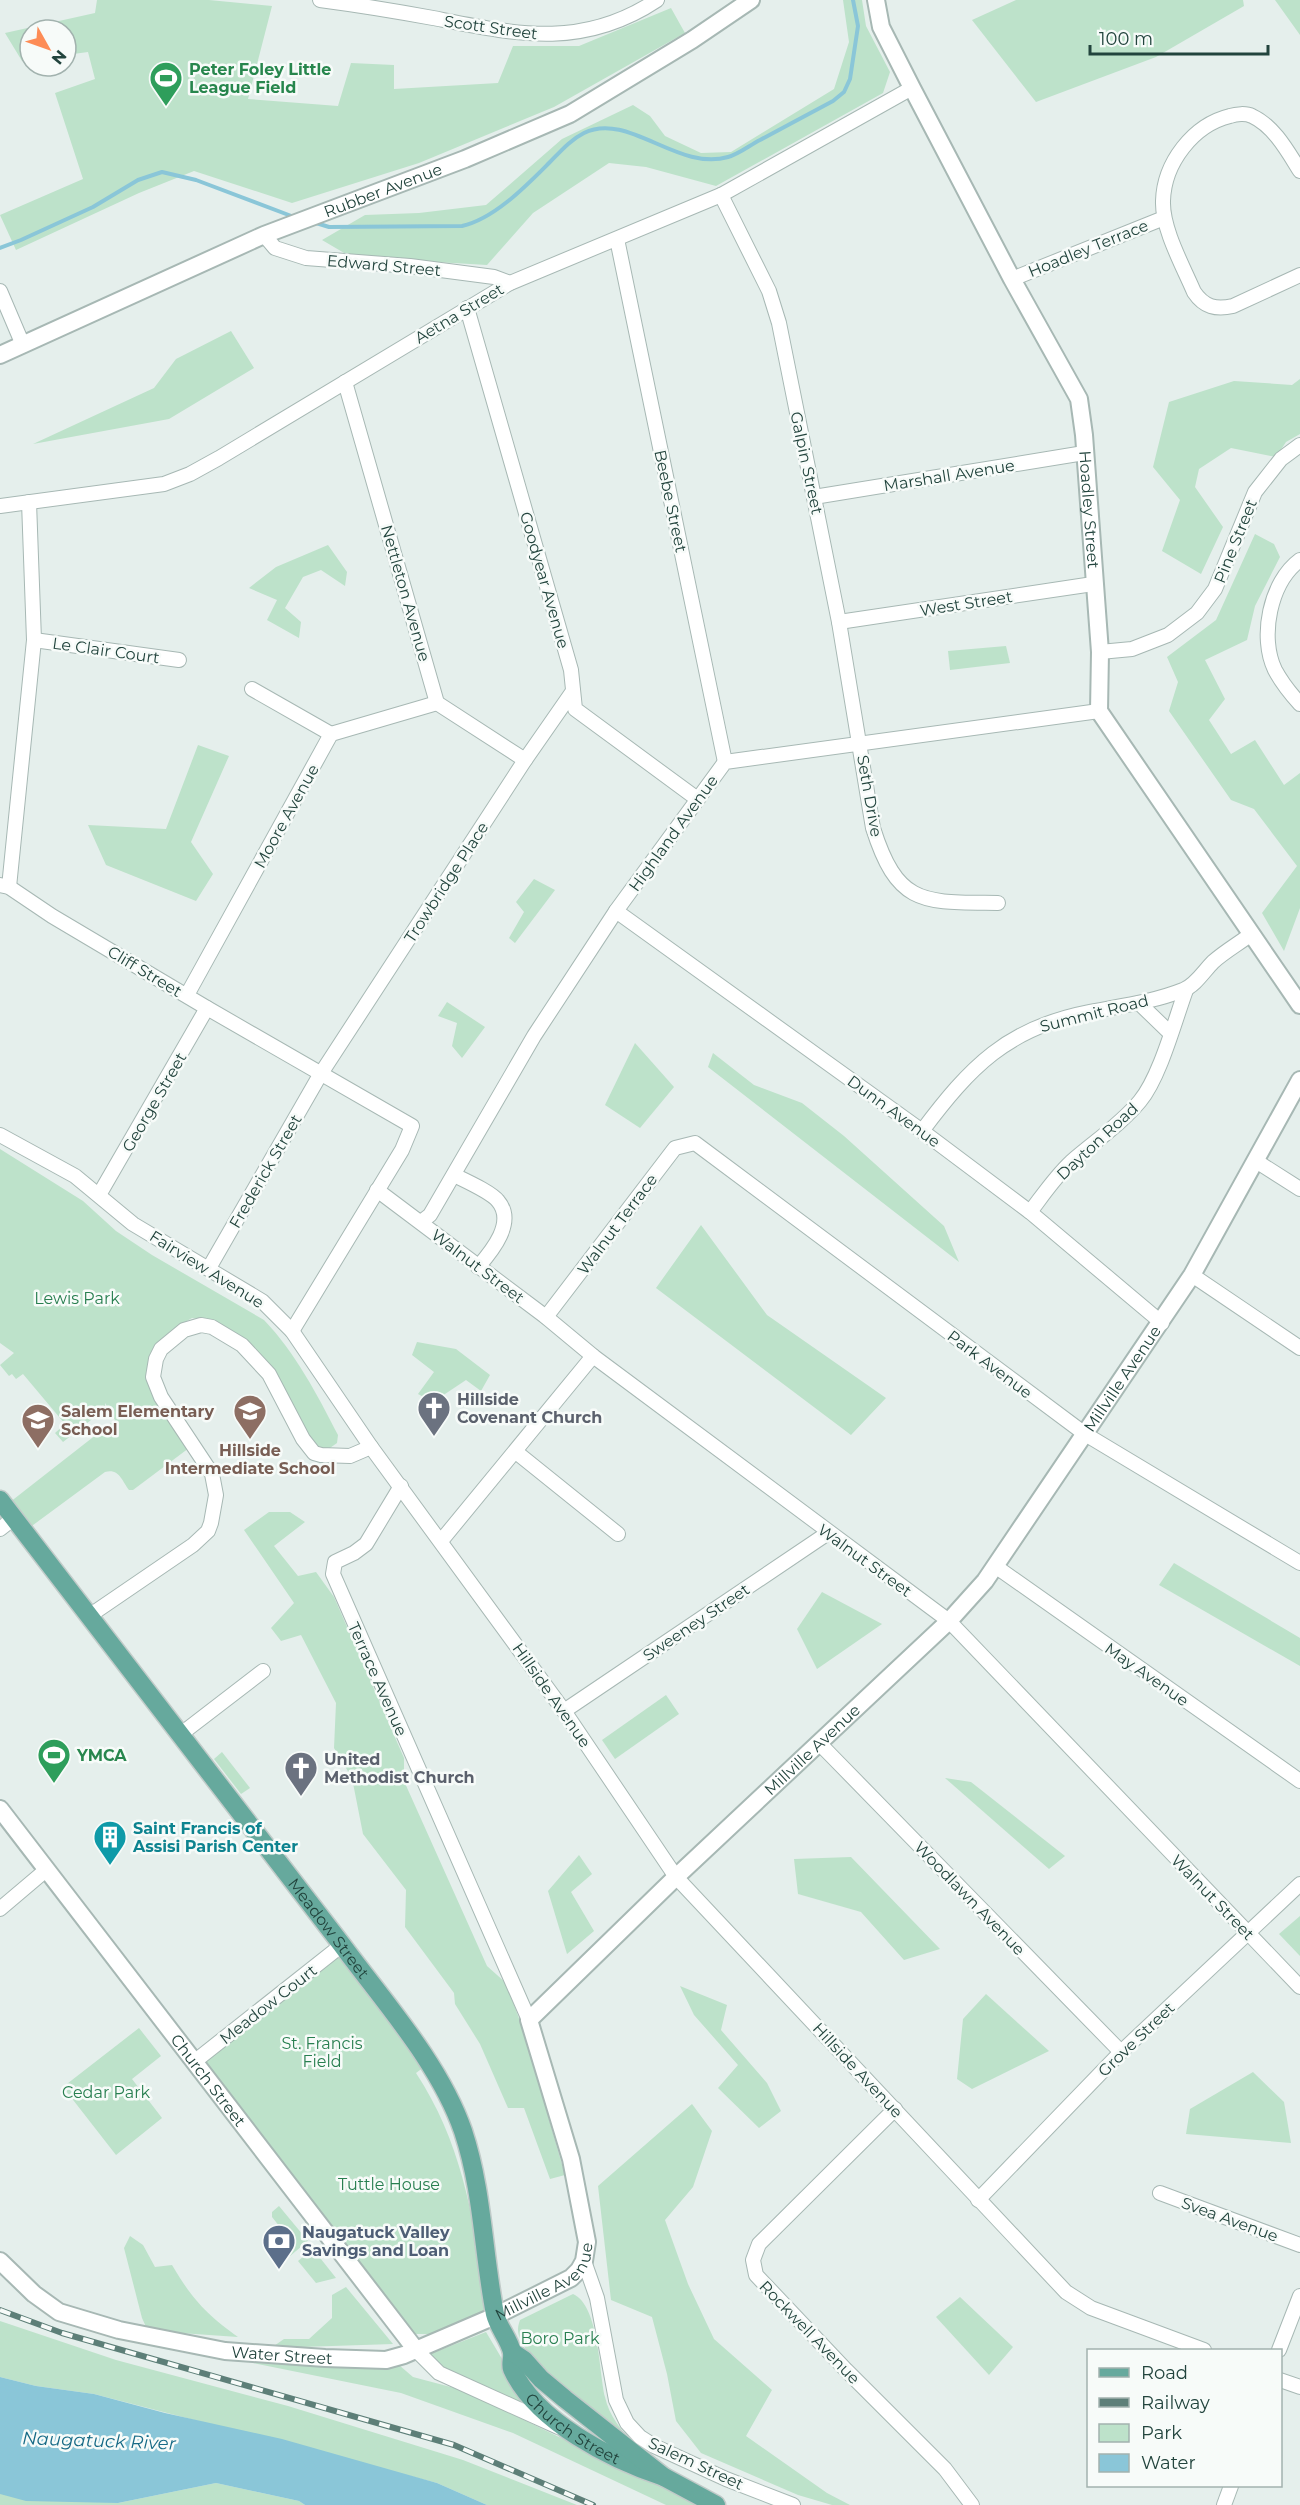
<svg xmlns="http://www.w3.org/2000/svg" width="1300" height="2505" font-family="Montserrat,sans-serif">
<rect width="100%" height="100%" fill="#e5efec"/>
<g fill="#bde2ca">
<path d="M97 0H209L272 6 248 99 338 106 351 63 394 65V89L498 83 513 46H579L671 8 685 33 554 107 419 163 292 203 194 171 139 193 16 250 0 215 83 179 55 93 95 79 88 52 66 55V30H30V60L22 61 5 33 95 13Z"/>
<path d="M843 0H862L866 26 890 72 883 93 716 186 646 167 609 163 533 213 487 265 351 257 322 240 365 215 419 213 486 205 562 139 633 105 650 116 665 136 701 153 731 152 834 89 849 42Z"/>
<path d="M1016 0H1243L1244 6 1156 57 1036 102 972 20Z"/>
<path d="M1275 0H1300V35Z"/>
<path d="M231 331 254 368 169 419 33 444 154 388 176 359Z"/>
<path d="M1300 379V434L1286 442 1276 457 1231 448 1199 469 1195 487 1223 527 1201 574 1162 551 1180 500 1153 467 1169 402 1234 381 1292 385Z"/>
<path d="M1255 534 1274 544 1280 557 1255 606 1247 640 1205 660 1225 699 1209 720 1231 754 1255 740 1284 785 1300 773V908L1284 951 1262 913 1297 866 1254 809 1231 800 1169 711 1178 682 1167 657 1216 620Z"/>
<path d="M328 545 347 572 345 586 321 570 303 577 285 608 301 622 299 638 267 620 277 600 249 588 276 567Z"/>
<path d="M1006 646 1010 663 950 670 948 651Z"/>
<path d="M198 745 229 756 191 842 213 874 196 901 106 865 88 825 166 829Z"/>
<path d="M534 879 555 890 515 943 509 938 524 912 516 902Z"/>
<path d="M447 1002 485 1027 462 1058 452 1046 457 1023 438 1016Z"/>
<path d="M635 1043 674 1087 640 1128 605 1105Z"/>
<path d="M713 1053 754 1085 802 1103 844 1136 944 1226 959 1262 708 1067Z"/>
<path d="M0 1149 83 1201 116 1231 152 1255 264 1320C295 1352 318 1396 338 1435L337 1443 327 1450 311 1446 277 1377 217 1322 192 1318C171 1331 159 1338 151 1362L189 1448 133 1490H129C122 1481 119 1468 105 1472L25 1531 5 1506 115 1420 105 1403V1409L63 1442 55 1433 65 1424 23 1374 16 1379 12 1374 9 1376 0 1365 14 1353 0 1343Z"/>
<path d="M701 1225 767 1315 886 1398 851 1435 656 1288Z"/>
<path d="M417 1342 456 1349 490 1375 481 1391 466 1380 433 1402 418 1394 434 1372 412 1355Z"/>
<path d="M269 1512H290L305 1522 274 1546 298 1576 316 1572 334 1597 404 1758V1781L487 1966 506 1983 524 2032 565 2175 550 2179 524 2108H508L480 2044 455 2004 454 1993 405 1927 406 1890 363 1834 352 1778 334 1748 336 1703 301 1635 281 1641 271 1628 294 1603 244 1530Z"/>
<path d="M1174 1563 1300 1638V1666L1159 1585Z"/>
<path d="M822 1592 882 1624 817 1669 797 1629Z"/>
<path d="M666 1695 679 1714 615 1759 602 1740Z"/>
<path d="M222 1752 250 1788 241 1794 214 1759Z"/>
<path d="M945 1778 971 1782 1065 1856 1049 1869Z"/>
<path d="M579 1855 592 1874 571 1892 594 1931 567 1954 548 1891Z"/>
<path d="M851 1857 940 1949 904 1960 861 1912 798 1894 794 1859Z"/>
<path d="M1300 1916V1956L1279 1934Z"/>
<path d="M342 1945 428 2064 416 2073C466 2149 474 2228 489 2315L446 2334H413L288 2169 278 2176 192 2062Z"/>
<path d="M680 1986 727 2005 721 2030 767 2083 781 2111 759 2128 718 2088 738 2065 694 2015Z"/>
<path d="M986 1994 1049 2051 972 2089 957 2079 963 2019Z"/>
<path d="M139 2028 161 2056 132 2079 162 2118 116 2155 63 2087Z"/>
<path d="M1253 2072 1284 2102 1291 2143 1186 2134 1190 2109Z"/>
<path d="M692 2104 712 2131 693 2187 665 2220 688 2284 714 2339 772 2390 746 2436 827 2493 850 2505H832L798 2495 701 2453 676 2421 667 2374 652 2317 611 2300 598 2186Z"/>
<path d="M279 2206 308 2241 290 2256 275 2237 276 2231 280 2227 272 2217V2212Z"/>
<path d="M130 2236 143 2245 155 2267 172 2265C192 2299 206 2314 238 2337L166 2332 147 2329 142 2318 124 2248Z"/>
<path d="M313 2249 336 2278 316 2283 298 2261Z"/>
<path d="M346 2287 393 2344 271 2348 284 2339H309L332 2318V2295Z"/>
<path d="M573 2294C599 2305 599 2372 605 2397 609 2416 621 2429 633 2444 609 2425 517 2360 518 2329 518 2326 519 2323 520 2320Z"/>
<path d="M960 2297 1013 2347 989 2375 936 2317Z"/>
<path d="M0 2321 116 2360 288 2406 463 2460 577 2505H487L437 2483 94 2394 36 2386 0 2377Z"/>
<path d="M486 2332 520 2389 540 2415 434 2365 425 2356Z"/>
<path d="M253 2363 399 2365 413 2377 462 2390 699 2505H666L513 2433 401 2393Z"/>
<path d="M216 2483 299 2501 305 2505H0V2488L118 2503Z"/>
</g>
<path fill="#8ac6d8" d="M0 2377 36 2386 94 2394 165 2413 282 2439 437 2483 487 2505H305L299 2501 216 2483 118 2503 26 2501 0 2494Z"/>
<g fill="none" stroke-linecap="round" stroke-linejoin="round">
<g stroke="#8ac6d8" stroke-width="4">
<path d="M313 222 329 227 462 226C494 219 526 186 549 163 560 152 570 140 584 133 628 111 678 172 728 157 739 154 750 145 760 140 784 127 809 114 833 101L844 92 850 79 858 26 853 0"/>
<path d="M0 248 21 240 93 207 138 180 162 172 196 180 294 217"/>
</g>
<defs>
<g id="minor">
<path d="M320 0C358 5 395 11 433 18 515 34 582 50 657 0"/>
<path d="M1300 171C1288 152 1274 126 1252 116 1246 113 1236 114 1230 116 1193 125 1164 163 1163 201 1162 229 1183 266 1194 292 1204 307 1216 310 1233 306L1300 275"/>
<path d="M721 195 769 291 779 323 839 622 873 828C898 907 924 902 998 903"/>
<path d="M264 235 275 248 306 258 410 266 494 277 510 283"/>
<path d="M617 239 725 762"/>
<path d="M1012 279 1164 218"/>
<path d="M0 291 23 345"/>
<path d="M467 308 571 670 575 709 696 798"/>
<path d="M345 382 437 703 525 760"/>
<path d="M814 497 1084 453"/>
<path d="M0 506 164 484 190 474 219 458 510 283 721 195 912 88"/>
<path d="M1300 560C1270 582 1259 637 1275 670 1282 683 1290 693 1300 704"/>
<path d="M839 622 1093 584"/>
<path d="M34 640 179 660"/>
<path d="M1100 652 1132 649 1168 635 1197 613 1215 589 1255 492 1281 459 1300 445"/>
<path d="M252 689 331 734"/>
<path d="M0 885 9 887 52 916 207 1008 412 1126 402 1150 292 1331"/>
<path d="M9 887 34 640 29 502"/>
<path d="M616 911 922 1131 1030 1212 1162 1323"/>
<path d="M187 995 331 734 437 703"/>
<path d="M1139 1003 1170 1033"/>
<path d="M922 1131C970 1067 1007 1028 1089 1012 1120 1006 1153 1002 1183 990 1195 986 1204 971 1213 962 1224 952 1238 944 1250 935"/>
<path d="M0 1135 75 1176 133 1224 262 1301 292 1331 371 1447"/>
<path d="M1256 1161 1300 1189"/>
<path d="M454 1175C466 1181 491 1192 498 1201 516 1222 492 1251 478 1267"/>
<path d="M377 1190 546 1317 593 1356 949 1621 1300 1987"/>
<path d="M99 1195 207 1008"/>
<path d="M1030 1212C1043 1195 1055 1177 1071 1162 1094 1142 1121 1124 1140 1101 1160 1077 1175 1020 1186 990"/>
<path d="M421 1222 430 1215 534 1036 616 911 725 762 1099 711"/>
<path d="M209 1268 320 1075 525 760 573 691"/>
<path d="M1192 1275 1300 1348"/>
<path d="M546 1317 675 1148 695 1143 1085 1434 1300 1563"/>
<path d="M516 1452 618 1534"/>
<path d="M401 1486 366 1544 354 1553 335 1562 333 1574 529 2020"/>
<path d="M0 1529 14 1518"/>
<path d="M441 1541 593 1356"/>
<path d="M995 1566 1300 1781"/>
<path d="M89 1616 193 1545 208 1531 211 1523 216 1495 212 1474 161 1397 153 1377 156 1359 161 1349 184 1330 201 1325 212 1327 242 1345 269 1374 303 1439 314 1453 321 1455 350 1456 371 1447 564 1711 676 1877 1066 2292 1091 2308 1204 2350"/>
<path d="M564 1711 828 1533"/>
<path d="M181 1734 263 1671"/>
<path d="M819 1743 1121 2052"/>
<path d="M0 1909 46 1870"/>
<path d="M194 2062 342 1945"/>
<path d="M895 2109 759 2244 753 2260 756 2275 846 2370 945 2469 972 2505"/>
<path d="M1160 2193 1300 2245"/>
<path d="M978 2200 1121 2052 1300 1884"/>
<path d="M584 2261 597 2298 616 2400 627 2423 640 2437 654 2446 726 2479 793 2505"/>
<path d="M416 2350 439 2373 558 2427"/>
<path d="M1279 2350 1300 2296"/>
<path d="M1280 2380 1300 2387"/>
<path d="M1224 2505 1231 2486"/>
</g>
<g id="tertiary">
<path id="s1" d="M876 0 881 27 912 88 1012 279 1079 399 1084 435 1100 652 1099 711 1300 1005"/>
<path id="s2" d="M0 355 264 235 465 159 570 114 692 40 751 0"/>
<path id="s3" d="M0 1809 416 2350"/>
<path id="s4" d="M0 2261 34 2294 59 2312 119 2330 225 2351 325 2358 386 2360 404 2355 495 2316 571 2278 579 2270 584 2261 587 2242 571 2159 529 2020 676 1877 949 1621 985 1581 1192 1275 1300 1080"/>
</g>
<g id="primary">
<path id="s5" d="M0 1500 342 1945C384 2002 440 2064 463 2131 483 2191 483 2253 495 2314 498 2327 509 2339 512 2352 513 2358 510 2364 512 2369 536 2422 612 2460 664 2477"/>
<path d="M512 2352 524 2360 541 2379 565 2399 664 2477 716 2505"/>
</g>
</defs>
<use href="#minor" stroke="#a7b8b4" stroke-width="16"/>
<use href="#tertiary" stroke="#a7b8b4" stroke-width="20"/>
<use href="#primary" stroke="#c1cbc9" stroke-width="21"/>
<use href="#minor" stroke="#fff" stroke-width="14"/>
<use href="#tertiary" stroke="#fff" stroke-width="16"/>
<use href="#primary" stroke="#66a99d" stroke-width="18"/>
<defs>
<path id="rail" d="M0 2310 62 2333 454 2445 593 2505"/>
</defs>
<use href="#rail" stroke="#5d7f78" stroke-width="6"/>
<use href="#rail" stroke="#f7fbf9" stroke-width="4" stroke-dasharray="11" stroke-linecap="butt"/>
</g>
<defs>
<symbol id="stadium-pin" viewBox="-11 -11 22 30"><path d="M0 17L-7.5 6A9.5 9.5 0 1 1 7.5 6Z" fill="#2e9e5b" stroke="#f7fbf9"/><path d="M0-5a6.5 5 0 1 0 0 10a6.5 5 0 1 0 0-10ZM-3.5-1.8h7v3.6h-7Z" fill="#fff"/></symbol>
<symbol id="church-pin" viewBox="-11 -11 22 30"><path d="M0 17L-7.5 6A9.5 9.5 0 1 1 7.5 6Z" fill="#6b7280" stroke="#f7fbf9"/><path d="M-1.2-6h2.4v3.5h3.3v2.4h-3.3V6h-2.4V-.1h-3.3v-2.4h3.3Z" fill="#fff"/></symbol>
<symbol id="school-pin" viewBox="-11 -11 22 30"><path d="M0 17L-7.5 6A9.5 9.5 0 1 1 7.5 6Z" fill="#8d6e63" stroke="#f7fbf9"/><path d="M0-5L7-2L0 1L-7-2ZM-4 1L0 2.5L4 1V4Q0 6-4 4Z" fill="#fff"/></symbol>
<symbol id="building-pin" viewBox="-11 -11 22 30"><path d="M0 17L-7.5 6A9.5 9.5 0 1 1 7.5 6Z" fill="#0f9aa8" stroke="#f7fbf9"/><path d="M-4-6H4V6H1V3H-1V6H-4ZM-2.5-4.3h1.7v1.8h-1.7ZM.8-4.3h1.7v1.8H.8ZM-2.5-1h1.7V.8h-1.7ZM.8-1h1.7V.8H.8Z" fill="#fff"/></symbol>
<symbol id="bank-pin" viewBox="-11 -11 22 30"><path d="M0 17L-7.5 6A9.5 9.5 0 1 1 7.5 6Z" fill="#5c6f8a" stroke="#f7fbf9"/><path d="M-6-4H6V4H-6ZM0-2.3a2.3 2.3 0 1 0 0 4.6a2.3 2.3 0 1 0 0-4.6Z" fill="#fff"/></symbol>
</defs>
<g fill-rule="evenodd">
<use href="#stadium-pin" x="147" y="59" width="38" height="52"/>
<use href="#church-pin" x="415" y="1389" width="38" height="52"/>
<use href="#school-pin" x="231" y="1392" width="38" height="52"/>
<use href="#school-pin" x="19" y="1401" width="38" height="52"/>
<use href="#stadium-pin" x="35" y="1736" width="38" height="52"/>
<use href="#church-pin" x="282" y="1749" width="38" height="52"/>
<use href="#building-pin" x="91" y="1818" width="38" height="52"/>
<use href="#bank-pin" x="260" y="2222" width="38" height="52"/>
</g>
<g text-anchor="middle" stroke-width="5" stroke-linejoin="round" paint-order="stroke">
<g font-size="16" fill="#22443d" stroke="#f7fbf9">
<text transform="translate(491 27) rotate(8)" y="6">Scott Street</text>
<text dy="6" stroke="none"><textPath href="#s2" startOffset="417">Rubber Avenue</textPath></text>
<text transform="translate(1088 248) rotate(-22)" y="6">Hoadley Terrace</text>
<text transform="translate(384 265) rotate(5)" y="6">Edward Street</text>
<text transform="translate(459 313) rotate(-31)" y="6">Aetna Street</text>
<text transform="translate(807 463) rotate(78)" y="6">Galpin Street</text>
<text transform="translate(949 475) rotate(-9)" y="6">Marshall Avenue</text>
<text transform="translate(671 501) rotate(78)" y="6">Beebe Street</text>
<text dy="6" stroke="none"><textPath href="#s1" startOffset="560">Hoadley Street</textPath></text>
<text transform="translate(1235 541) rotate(-68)" y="6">Pine Street</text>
<text transform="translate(545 580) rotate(74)" y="6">Goodyear Avenue</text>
<text transform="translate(406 593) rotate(74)" y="6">Nettleton Avenue</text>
<text transform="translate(966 603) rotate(-9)" y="6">West Street</text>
<text transform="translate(106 650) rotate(8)" y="6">Le Clair Court</text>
<text transform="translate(870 796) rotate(80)" y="6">Seth Drive</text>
<text transform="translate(286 816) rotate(-61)" y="6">Moore Avenue</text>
<text transform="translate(673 833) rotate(-54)" y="6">Highland Avenue</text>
<text transform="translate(446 882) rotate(-57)" y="6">Trowbridge Place</text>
<text transform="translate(145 971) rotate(31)" y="6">Cliff Street</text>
<text transform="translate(1094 1013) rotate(-14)" y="6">Summit Road</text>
<text transform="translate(154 1102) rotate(-60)" y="6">George Street</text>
<text transform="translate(894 1111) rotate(36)" y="6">Dunn Avenue</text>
<text transform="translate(1097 1141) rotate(-43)" y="6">Dayton Road</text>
<text transform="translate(265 1171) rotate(-60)" y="6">Frederick Street</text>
<text transform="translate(617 1224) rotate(-53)" y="6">Walnut Terrace</text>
<text transform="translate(478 1266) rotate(37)" y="6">Walnut Street</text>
<text transform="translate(207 1269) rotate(32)" y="6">Fairview Avenue</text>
<text transform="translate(990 1364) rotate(37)" y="6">Park Avenue</text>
<text dy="6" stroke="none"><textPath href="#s4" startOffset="1761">Millville Avenue</textPath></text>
<text transform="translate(865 1560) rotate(36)" y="6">Walnut Street</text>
<text transform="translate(696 1622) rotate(-34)" y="6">Sweeney Street</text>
<text transform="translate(1147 1674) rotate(35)" y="6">May Avenue</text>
<text transform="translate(378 1679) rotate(66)" y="6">Terrace Avenue</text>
<text transform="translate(552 1695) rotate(55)" y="6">Hillside Avenue</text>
<text dy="6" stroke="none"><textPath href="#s4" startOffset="1275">Millville Avenue</textPath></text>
<text transform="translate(1213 1897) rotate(46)" y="6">Walnut Street</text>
<text transform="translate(970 1898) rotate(46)" y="6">Woodlawn Avenue</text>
<text dy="6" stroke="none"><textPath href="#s5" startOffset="540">Meadow Street</textPath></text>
<text transform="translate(268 2004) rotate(-38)" y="6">Meadow Court</text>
<text transform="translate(1136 2039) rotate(-44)" y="6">Grove Street</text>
<text transform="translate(858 2070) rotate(47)" y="6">Hillside Avenue</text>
<text dy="6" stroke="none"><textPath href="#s3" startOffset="342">Church Street</textPath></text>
<text transform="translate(1230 2219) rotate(20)" y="6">Svea Avenue</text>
<text dy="6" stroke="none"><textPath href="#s4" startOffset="591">Millville Avenue</textPath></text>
<text transform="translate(810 2332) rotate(46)" y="6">Rockwell Avenue</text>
<text dy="6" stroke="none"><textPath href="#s4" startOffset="306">Water Street</textPath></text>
<text dy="6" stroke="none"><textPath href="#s5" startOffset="1116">Church Street</textPath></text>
<text transform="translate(696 2463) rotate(25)" y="6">Salem Street</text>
</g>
<g font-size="16" font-weight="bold" fill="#27864d" stroke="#f7fbf9" text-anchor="start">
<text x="189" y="75">Peter Foley Little<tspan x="189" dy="18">League Field</tspan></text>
<text x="77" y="1761">YMCA</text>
</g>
<g font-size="16" fill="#287f50" stroke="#f7fbf9">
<text x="77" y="1304">Lewis Park</text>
<text x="322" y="2049">St. Francis<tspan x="322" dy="18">Field</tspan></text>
<text x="106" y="2098">Cedar Park</text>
<text x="389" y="2190">Tuttle House</text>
<text x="560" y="2344">Boro Park</text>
</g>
<g font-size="16" font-weight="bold" fill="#5b616d" stroke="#f7fbf9" text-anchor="start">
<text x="457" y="1405">Hillside<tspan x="457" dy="18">Covenant Church</tspan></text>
<text x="324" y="1765">United<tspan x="324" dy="18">Methodist Church</tspan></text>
</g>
<g font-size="16" font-weight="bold" fill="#785e54" stroke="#f7fbf9" text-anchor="start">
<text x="61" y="1417">Salem Elementary<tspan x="61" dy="18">School</tspan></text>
<text x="250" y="1456" text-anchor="middle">Hillside<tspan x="250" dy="18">Intermediate School</tspan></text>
</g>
<g font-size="16" font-weight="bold" fill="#0d838f" stroke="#f7fbf9" text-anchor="start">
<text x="133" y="1834">Saint Francis of<tspan x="133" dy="18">Assisi Parish Center</tspan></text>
</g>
<g font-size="16" font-weight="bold" fill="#4e5e75" stroke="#f7fbf9" text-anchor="start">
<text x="302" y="2238">Naugatuck Valley<tspan x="302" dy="18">Savings and Loan</tspan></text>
</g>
<g font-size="18" font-style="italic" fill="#166a86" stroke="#f7fbf9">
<text transform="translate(99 2441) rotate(2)" y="6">Naugatuck River</text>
</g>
</g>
<rect x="1087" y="2349" width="195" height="138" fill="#f7fbf9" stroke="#a2b2ae" stroke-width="1.5"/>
<rect x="1099" y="2368" width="30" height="9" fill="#66a99d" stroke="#a2b2ae" stroke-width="1.5"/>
<text x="1141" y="2379" font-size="18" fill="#22443d">Road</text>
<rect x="1099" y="2398" width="30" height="9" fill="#5d7f78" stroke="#a2b2ae" stroke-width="1.5"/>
<text x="1141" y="2409" font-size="18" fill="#22443d">Railway</text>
<rect x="1099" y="2424" width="30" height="18" fill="#bde2ca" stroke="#a2b2ae" stroke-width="1.5"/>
<text x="1141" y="2439" font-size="18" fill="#22443d">Park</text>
<rect x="1099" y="2454" width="30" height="18" fill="#8ac6d8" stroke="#a2b2ae" stroke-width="1.5"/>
<text x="1141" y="2469" font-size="18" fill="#22443d">Water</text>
<g transform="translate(48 48) rotate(130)"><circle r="28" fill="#f7fbf9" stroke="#a2b2ae" stroke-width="1.5"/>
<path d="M0-4.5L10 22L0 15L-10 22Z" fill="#fd8c56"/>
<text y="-9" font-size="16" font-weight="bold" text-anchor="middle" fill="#22443d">N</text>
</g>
<path d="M1090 45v9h178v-9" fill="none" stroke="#22443d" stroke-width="3"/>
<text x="1099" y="45" font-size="18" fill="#22443d" stroke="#f7fbf9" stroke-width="4.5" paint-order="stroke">100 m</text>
</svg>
